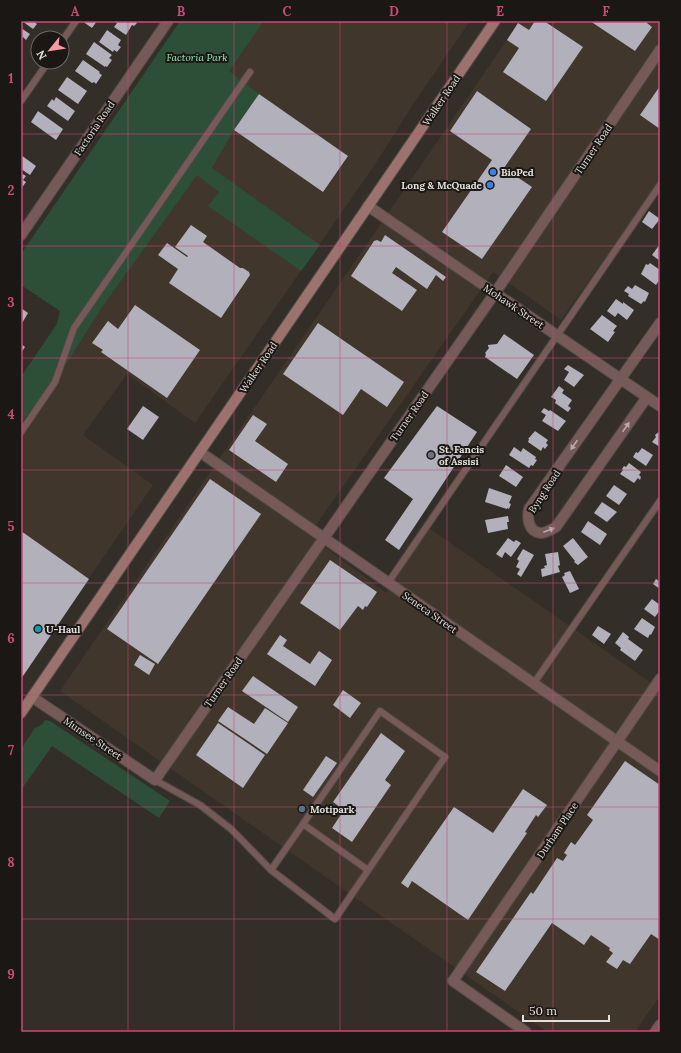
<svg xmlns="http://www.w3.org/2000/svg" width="681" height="1053" font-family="Lora,serif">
<rect width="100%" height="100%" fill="#342e28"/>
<g fill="#40362c">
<path d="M264 21H470L414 103 374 166 195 423 127 374 83 435 153 485 21 677V377L57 324 60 310Z"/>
<path d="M520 21H660V181L561 320 493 272 309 535 386 593 429 528 660 689V996L635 1032H547L60 691Z"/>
</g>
<g fill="#2d4f37">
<path d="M180 21H264L229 71 259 94 234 130 212 168 320 245 301 271 208 206 219 192 197 175 100 310 67 363 21 423V377L57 324 60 311 21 285V254Z"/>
<path d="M45 720 50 721 170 801 159 818 52 746 21 790V749L35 728 43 724Z"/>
</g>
<g fill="#b2b0ba">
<path d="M22 21H33L37 24 33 29Z"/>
<path d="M82 21H97L92 28Z"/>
<path d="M113 21H135L137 23 134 26 132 25 126 35 114 27 117 23Z"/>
<path d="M535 21H544L583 47 546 101 503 72 519 48 507 40 518 23 529 30Z"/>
<path d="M590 21H648L647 23 652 27 635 51Z"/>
<path d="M21 28 30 34 26 40 23 37 21 40Z"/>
<path d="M107 30 121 40 118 45 121 47 117 52 114 50 113 52 99 42Z"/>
<path d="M94 42 112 55 109 58 112 60 107 67 105 66V67L86 54Z"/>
<path d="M83 60 100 72 99 73 102 75 96 84 94 82 92 83 75 71Z"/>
<path d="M67 77 87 91 78 104 58 90Z"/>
<path d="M660 86V129L640 115Z"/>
<path d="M477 91 531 129 504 168 532 187 482 259 442 232 492 160 450 131Z"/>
<path d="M259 94 348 156 323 192 234 130Z"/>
<path d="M56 97 75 111 68 121 47 106 52 99 54 101Z"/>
<path d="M38 111 63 129 56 140 31 122Z"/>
<path d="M21 155 36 166 30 175 21 169Z"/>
<path d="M21 173 26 176 23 180 26 182 21 189Z"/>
<path d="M649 211 660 219 652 229 642 222Z"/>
<path d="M191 225 207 236 203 242 240 268H243L249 272 250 275 221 318 169 283 178 269 158 255 167 243 187 257 188 256 175 247Z"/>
<path d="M385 235 446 277 443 281 436 275 427 289 396 267 392 273 417 290 402 311 351 276 374 241 377 240 381 242Z"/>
<path d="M660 244V261L652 255Z"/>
<path d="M650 263 660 270V279L656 285 641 274 646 264 648 265Z"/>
<path d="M635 285 649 293 645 302 644 301 641 304 628 296 629 294 624 291 628 286 632 289Z"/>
<path d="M616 299 623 304V302L634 310 627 320 618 313 615 317 607 311Z"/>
<path d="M135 305 200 350 167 398 101 352 103 350 92 343 108 321 118 329Z"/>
<path d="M21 308 28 313 21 325Z"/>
<path d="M602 315 617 326 613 331 615 332 608 342 590 329Z"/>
<path d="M318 323 404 382 387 407 361 389 343 415 283 374Z"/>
<path d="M504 334 534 355 517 379 485 357 486 354 485 353 489 348 488 346V345L497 344Z"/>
<path d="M21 344 25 347 21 353Z"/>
<path d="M568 365 584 375 574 387 564 380 569 372 564 369Z"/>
<path d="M559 386 564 390 562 393 572 400 568 406 571 408 568 412 555 403 556 400 551 397Z"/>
<path d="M143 406 159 417 143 440 127 429Z"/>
<path d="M437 406 477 432 399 550 385 540 413 499 384 478Z"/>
<path d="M544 408 549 411 550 410 566 421 558 431 542 421 546 415 541 412Z"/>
<path d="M253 415 267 424 255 441 288 464 276 482 229 450Z"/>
<path d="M535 431 548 440 546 443 548 445 545 449 543 447 541 451 528 442 529 439H528Z"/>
<path d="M660 431V447L652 442 656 437 655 435Z"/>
<path d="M514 447 521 452 523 448 536 457 535 459 537 460 533 466 531 465 529 468 509 455Z"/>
<path d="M642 448 653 455 646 466 633 457 636 452 638 453Z"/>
<path d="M629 463 641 472 639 475 641 477 640 480 638 478 634 483 620 474 623 470 622 469 624 466 626 467Z"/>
<path d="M506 465 523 477 516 487 499 476Z"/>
<path d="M210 479 261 514 158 664 107 629Z"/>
<path d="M614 485 627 494 619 505 606 496Z"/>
<path d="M489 488 512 496 509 503 511 504 509 509 507 508V509L485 502Z"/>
<path d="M602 502 617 512 607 522 594 513Z"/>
<path d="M508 516 509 522H507L508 529 488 533 485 520Z"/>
<path d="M588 521 607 534 600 545 581 532Z"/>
<path d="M21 531 89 579 21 679Z"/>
<path d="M508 538 514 542 516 540 521 543 511 557 505 552 502 558 496 554Z"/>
<path d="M573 538 588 557 578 565 574 562 575 561 563 546Z"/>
<path d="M523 549 534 555 521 577 517 574 520 569 516 567 519 561 517 559Z"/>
<path d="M558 552 560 565 558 566 560 572 542 577 541 569 545 568 544 566 547 565 545 554Z"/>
<path d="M330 560 377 592 367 607 365 606 363 610 358 606 340 630 300 603Z"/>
<path d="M570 571 579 589 570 593 562 577 565 575 564 573Z"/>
<path d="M656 579 660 582V589L653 584Z"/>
<path d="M652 599 660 605V610L655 617 644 609Z"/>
<path d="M642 618 655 627 651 635 650 634 648 638 634 629Z"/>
<path d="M598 626 611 634 604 644 592 635Z"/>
<path d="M623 632 629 637 628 639 643 650 635 661 620 650 621 648 615 643Z"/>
<path d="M280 635 287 640 283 646 310 664 319 651 332 660 315 686 267 654Z"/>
<path d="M140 655 155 664 149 675 134 665Z"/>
<path d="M253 676 298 707 288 722 242 691Z"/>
<path d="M343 690 361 703 350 718 333 705Z"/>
<path d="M228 707 254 724 265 708 288 723 267 754 218 721Z"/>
<path d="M218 723 265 755 243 788 196 755Z"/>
<path d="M381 733 405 751 385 780 391 785 352 842 332 828 344 810 333 802Z"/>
<path d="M326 756 337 763 313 797 303 790Z"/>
<path d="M625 761 660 785V940L651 934 630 964 623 960 617 969 606 962 613 953 609 950 610 948 591 935 584 945 552 923 505 991 476 972 531 892 533 894 557 858 563 861 567 855 564 853 571 842 575 845 593 820 587 815Z"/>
<path d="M523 789 547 805 538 817 536 815 525 832 527 833 468 920 412 881 408 888 401 883 454 807 493 833Z"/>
</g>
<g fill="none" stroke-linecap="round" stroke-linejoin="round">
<defs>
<g id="service">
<path d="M62 41 76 21"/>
<path d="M21 101 48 62"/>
<path d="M21 432 55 382 74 328 250 72"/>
<path d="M388 583 660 185"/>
<path d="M534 683 660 501"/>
<path d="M155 780 200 805 231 829 271 870 335 919 445 757 380 711 303 824"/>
<path d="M271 870 303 824 368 870"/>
</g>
<g id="minor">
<path d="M368 206 660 406"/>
<path d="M21 235 168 21"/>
<path d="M647 397 556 527C552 529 546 533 541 533 528 532 527 518 529 509L660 323"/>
<path d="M200 452 660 771"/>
<path d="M32 697 155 780 495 293 660 50"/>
<path d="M526 1032 453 981 660 679"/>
<path d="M655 1032 660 1025"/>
</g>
<path id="secondary" d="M21 713 495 21"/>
</defs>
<use href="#service" stroke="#504a45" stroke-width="8"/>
<use href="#minor" stroke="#504a45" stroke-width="12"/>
<use href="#secondary" stroke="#504a45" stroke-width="12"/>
<use href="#service" stroke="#755a58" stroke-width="6"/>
<use href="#minor" stroke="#755a58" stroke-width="10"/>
<use href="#secondary" stroke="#9b726e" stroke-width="10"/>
</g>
<defs><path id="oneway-solid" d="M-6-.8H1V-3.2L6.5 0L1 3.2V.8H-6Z"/></defs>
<g fill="#b8aaa7">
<use href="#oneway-solid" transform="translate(626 427) rotate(-55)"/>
<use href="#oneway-solid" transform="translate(574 445) rotate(125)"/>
<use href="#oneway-solid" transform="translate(549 530) rotate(-21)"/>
</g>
<path fill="none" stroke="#ca4a7b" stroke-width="1" stroke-opacity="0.55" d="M128 21V1032M234 21V1032M340 21V1032M447 21V1032M553 21V1032M21 134H660M21 246H660M21 358H660M21 470H660M21 583H660M21 695H660M21 807H660M21 919H660"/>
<g fill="#3f7fe0" stroke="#1a1714" stroke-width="1.5">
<circle cx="493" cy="172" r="4"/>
<circle cx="490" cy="185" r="4"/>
</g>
<circle fill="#6b7280" stroke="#1a1714" stroke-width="1.5" cx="431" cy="455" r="4"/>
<circle fill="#0f9aa8" stroke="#1a1714" stroke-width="1.5" cx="38" cy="629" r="4"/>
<circle fill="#5c6f8a" stroke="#1a1714" stroke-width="1.5" cx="302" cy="809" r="4"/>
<g text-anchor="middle" stroke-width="4" stroke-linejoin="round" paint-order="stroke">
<g font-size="10" font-style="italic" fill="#98e6af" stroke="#1a1714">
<text x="197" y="61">Factoria Park</text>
</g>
<g font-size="10" fill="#e4e0dc" stroke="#1a1714">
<text transform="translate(441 100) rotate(-56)" y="4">Walker Road</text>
<text transform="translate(94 128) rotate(-56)" y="4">Factoria Road</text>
<text transform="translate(593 149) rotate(-56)" y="4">Turner Road</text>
<text transform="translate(514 306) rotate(34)" y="4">Mohawk Street</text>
<text transform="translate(258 367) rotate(-56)" y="4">Walker Road</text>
<text transform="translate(409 416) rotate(-55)" y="4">Turner Road</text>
<text transform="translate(544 491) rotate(-57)" y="4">Byng Road</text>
<text transform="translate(430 612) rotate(35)" y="4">Seneca Street</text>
<text transform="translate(223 682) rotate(-55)" y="4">Turner Road</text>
<text transform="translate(93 738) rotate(34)" y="4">Munsee Street</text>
<text transform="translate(557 830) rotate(-56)" y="4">Durham Place</text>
</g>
<g font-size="10" font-weight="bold" fill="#e4e0dc" stroke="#1a1714" text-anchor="start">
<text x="501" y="176">BioPed</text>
<text x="482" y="189" text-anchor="end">Long &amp; McQuade</text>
<text x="439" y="453">St. Fancis<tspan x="439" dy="12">of Assisi</tspan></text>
<text x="46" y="633">U-Haul</text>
<text x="310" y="813">Motipark</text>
</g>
</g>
<rect width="681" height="1053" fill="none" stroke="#1a1714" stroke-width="44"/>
<g transform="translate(50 50) rotate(240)"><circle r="19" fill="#1a1714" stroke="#6b6764"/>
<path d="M0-3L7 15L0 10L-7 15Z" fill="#f49aa4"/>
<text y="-6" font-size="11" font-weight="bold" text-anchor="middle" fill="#e4e0dc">N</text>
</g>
<path d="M523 1015v6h86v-6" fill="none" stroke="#e4e0dc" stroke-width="2"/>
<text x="529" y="1015" font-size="12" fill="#e4e0dc" stroke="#1a1714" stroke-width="3" paint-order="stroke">50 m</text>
<rect x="22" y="22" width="637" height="1009" fill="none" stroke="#ca4a7b" stroke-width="1.5"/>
<g font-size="13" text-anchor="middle" font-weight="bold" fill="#ca4a7b">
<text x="75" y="16">A</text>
<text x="181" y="16">B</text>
<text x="287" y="16">C</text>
<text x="394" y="16">D</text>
<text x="500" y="16">E</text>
<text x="606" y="16">F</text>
<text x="11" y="83">1</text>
<text x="11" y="195">2</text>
<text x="11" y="307">3</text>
<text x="11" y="419">4</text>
<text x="11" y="531">5</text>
<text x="11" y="643">6</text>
<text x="11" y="755">7</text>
<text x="11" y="867">8</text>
<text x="11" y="979">9</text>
</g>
</svg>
